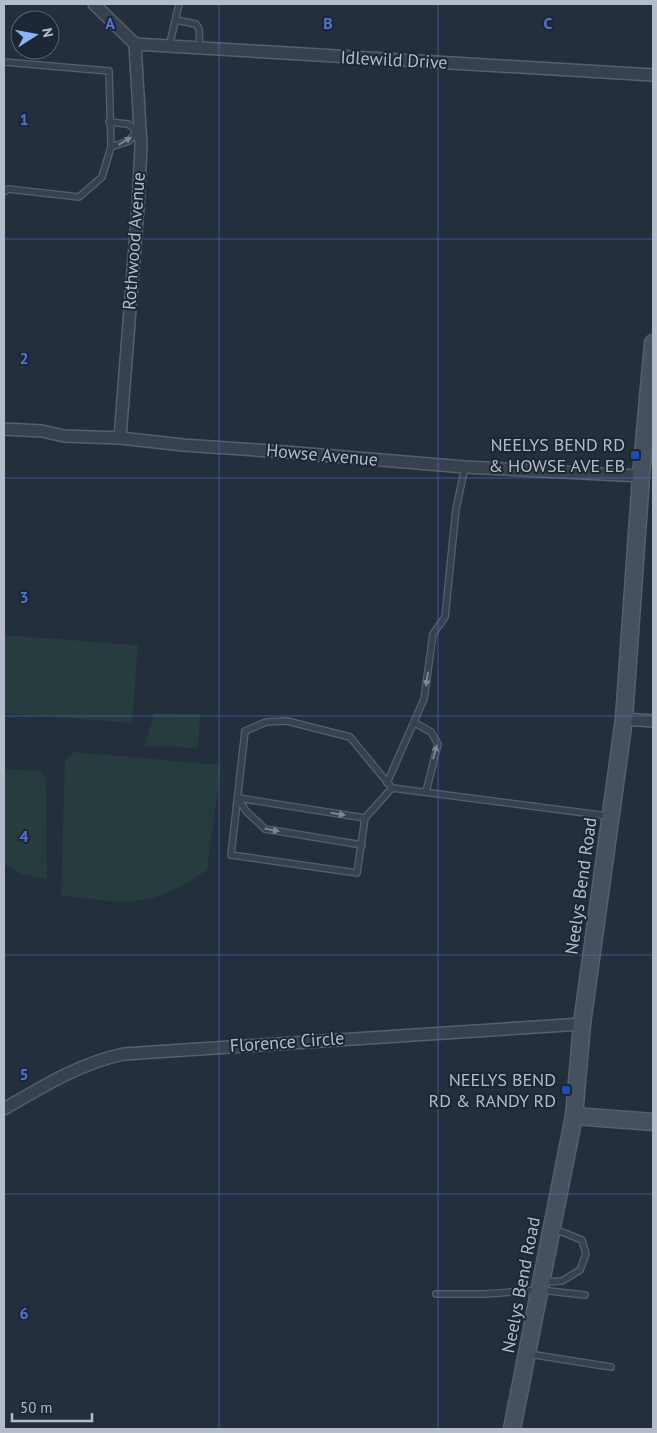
<svg xmlns="http://www.w3.org/2000/svg" width="657" height="1433" font-family="'PT Sans',sans-serif">
<rect width="100%" height="100%" fill="#242f3e"/>
<g fill="#263c3f">
<path d="M4 635 138 645 132 723 4 713Z"/>
<path d="M154 713 200 714 198 748 145 746Z"/>
<path d="M74 752 221 765 207 870C192 880 176 890 159 896 129 907 92 898 61 896L65 760Z"/>
<path d="M4 769 41 771 46 779 47 880 19 873 4 864Z"/>
</g>
<g fill="none" stroke-linecap="round" stroke-linejoin="round">
<defs>
<g id="lane">
<path d="M176 20 196 24 199 29 200 49"/>
<path d="M169 47 179 4"/>
<path d="M4 62 109 71 111 147 102 177 79 197 8 189 4 192"/>
<path d="M109 122 128 124 137 131"/>
<path d="M111 147 129 141 137 131 141 129"/>
<path d="M415 723 431 732 438 744 426 792"/>
<path d="M387 783 424 699 433 634 445 617 456 509 465 467"/>
<path d="M392 788 350 737 287 721 266 722 245 731 231 855 357 873 365 818 392 788 608 816"/>
<path d="M238 798 246 811 265 829 362 845"/>
<path d="M238 798 365 818"/>
<path d="M544 1282 562 1281 580 1270 586 1254 582 1240 552 1228"/>
<path d="M436 1294H484L540 1290 585 1295"/>
<path d="M529 1354 611 1367"/>
</g>
<g id="street">
<path d="M94 4 135 44"/>
<path d="M135 44 653 75"/>
<path d="M4 429 42 431 64 436 120 438 183 445 285 452 465 467 641 476"/>
<path d="M120 438 138 207 141 146 135 44"/>
<path d="M624 719 653 721"/>
<path d="M4 1109C42 1087 80 1063 124 1054L582 1024"/>
</g>
<g id="secondary">
<path d="M574 1116 653 1122"/>
<path d="M512 1429 574 1116 582 1024 624 719 641 476 653 343"/>
</g>
</defs>
<use href="#lane" stroke="#565f6c" stroke-width="8"/>
<use href="#street" stroke="#565f6c" stroke-width="14"/>
<use href="#secondary" stroke="#565f6c" stroke-width="19"/>
<use href="#lane" stroke="#38414e" stroke-width="5.5"/>
<use href="#street" stroke="#38414e" stroke-width="11"/>
<use href="#secondary" stroke="#465061" stroke-width="16"/>
</g>
<defs><path id="oneway-solid" d="M-6-.8H1V-3.2L6.5 0L1 3.2V.8H-6Z" transform="scale(1.25)"/></defs>
<g fill="#7c8592">
<use href="#oneway-solid" transform="translate(125 141) rotate(-31)"/>
<use href="#oneway-solid" transform="translate(427 679) rotate(98)"/>
<use href="#oneway-solid" transform="translate(435 752) rotate(-75)"/>
<use href="#oneway-solid" transform="translate(338 814) rotate(9)"/>
<use href="#oneway-solid" transform="translate(272 830) rotate(11)"/>
</g>
<path fill="none" stroke="#5274d3" stroke-width="1" stroke-opacity="0.55" d="M219 4V1429M438 4V1429M4 239H653M4 478H653M4 716H653M4 955H653M4 1194H653"/>
<g fill="#1a4fb4" stroke="#1d2633" stroke-width="2">
<rect x="630" y="450" width="10" height="10" rx="2.5"/>
<rect x="561" y="1085" width="10" height="10" rx="2.5"/>
</g>
<g text-anchor="middle" stroke-width="4" stroke-linejoin="round" paint-order="stroke">
<g font-size="18" fill="#b4bcc9" stroke="#1d2633">
<text transform="translate(394 60) rotate(3)" y="6">Idlewild Drive</text>
<text transform="translate(134 241) rotate(-86)" y="6">Rothwood Avenue</text>
<text transform="translate(322 455) rotate(5)" y="6">Howse Avenue</text>
<text transform="translate(581 886) rotate(-82)" y="6">Neelys Bend Road</text>
<text transform="translate(287 1042) rotate(-4)" y="6">Florence Circle</text>
<text transform="translate(521 1285) rotate(-79)" y="6">Neelys Bend Road</text>
</g>
<g font-size="18" fill="#b4bcc9" stroke="#1d2633" text-anchor="end">
<text x="625" y="451">NEELYS BEND RD<tspan x="625" dy="21">&amp; HOWSE AVE EB</tspan></text>
<text x="556" y="1086">NEELYS BEND<tspan x="556" dy="21">RD &amp; RANDY RD</tspan></text>
</g>
</g>
<g font-size="16" text-anchor="middle" font-weight="bold" fill="#5274d3" stroke="#1d2633" stroke-width="4" stroke-linejoin="round" paint-order="stroke">
<text x="110" y="29">A</text>
<text x="328" y="29">B</text>
<text x="548" y="29">C</text>
<text x="24" y="125">1</text>
<text x="24" y="364">2</text>
<text x="24" y="603">3</text>
<text x="24" y="842">4</text>
<text x="24" y="1080">5</text>
<text x="24" y="1319">6</text>
</g>
<rect width="657" height="1433" fill="none" stroke="#b4bcc9" stroke-width="10"/>
<g transform="translate(35 35) rotate(79)"><circle r="24" fill="#1d2633" stroke="#59626f"/>
<path d="M0-4L9 19L0 12L-9 19Z" fill="#8ab4f8"/>
<text y="-8" font-size="14" font-weight="bold" text-anchor="middle" fill="#b4bcc9">N</text>
</g>
<path d="M12 1413v8h80v-8" fill="none" stroke="#b4bcc9" stroke-width="2.5"/>
<text x="20" y="1413" font-size="15" fill="#b4bcc9" stroke="#1d2633" stroke-width="4" paint-order="stroke">50 m</text>
</svg>
